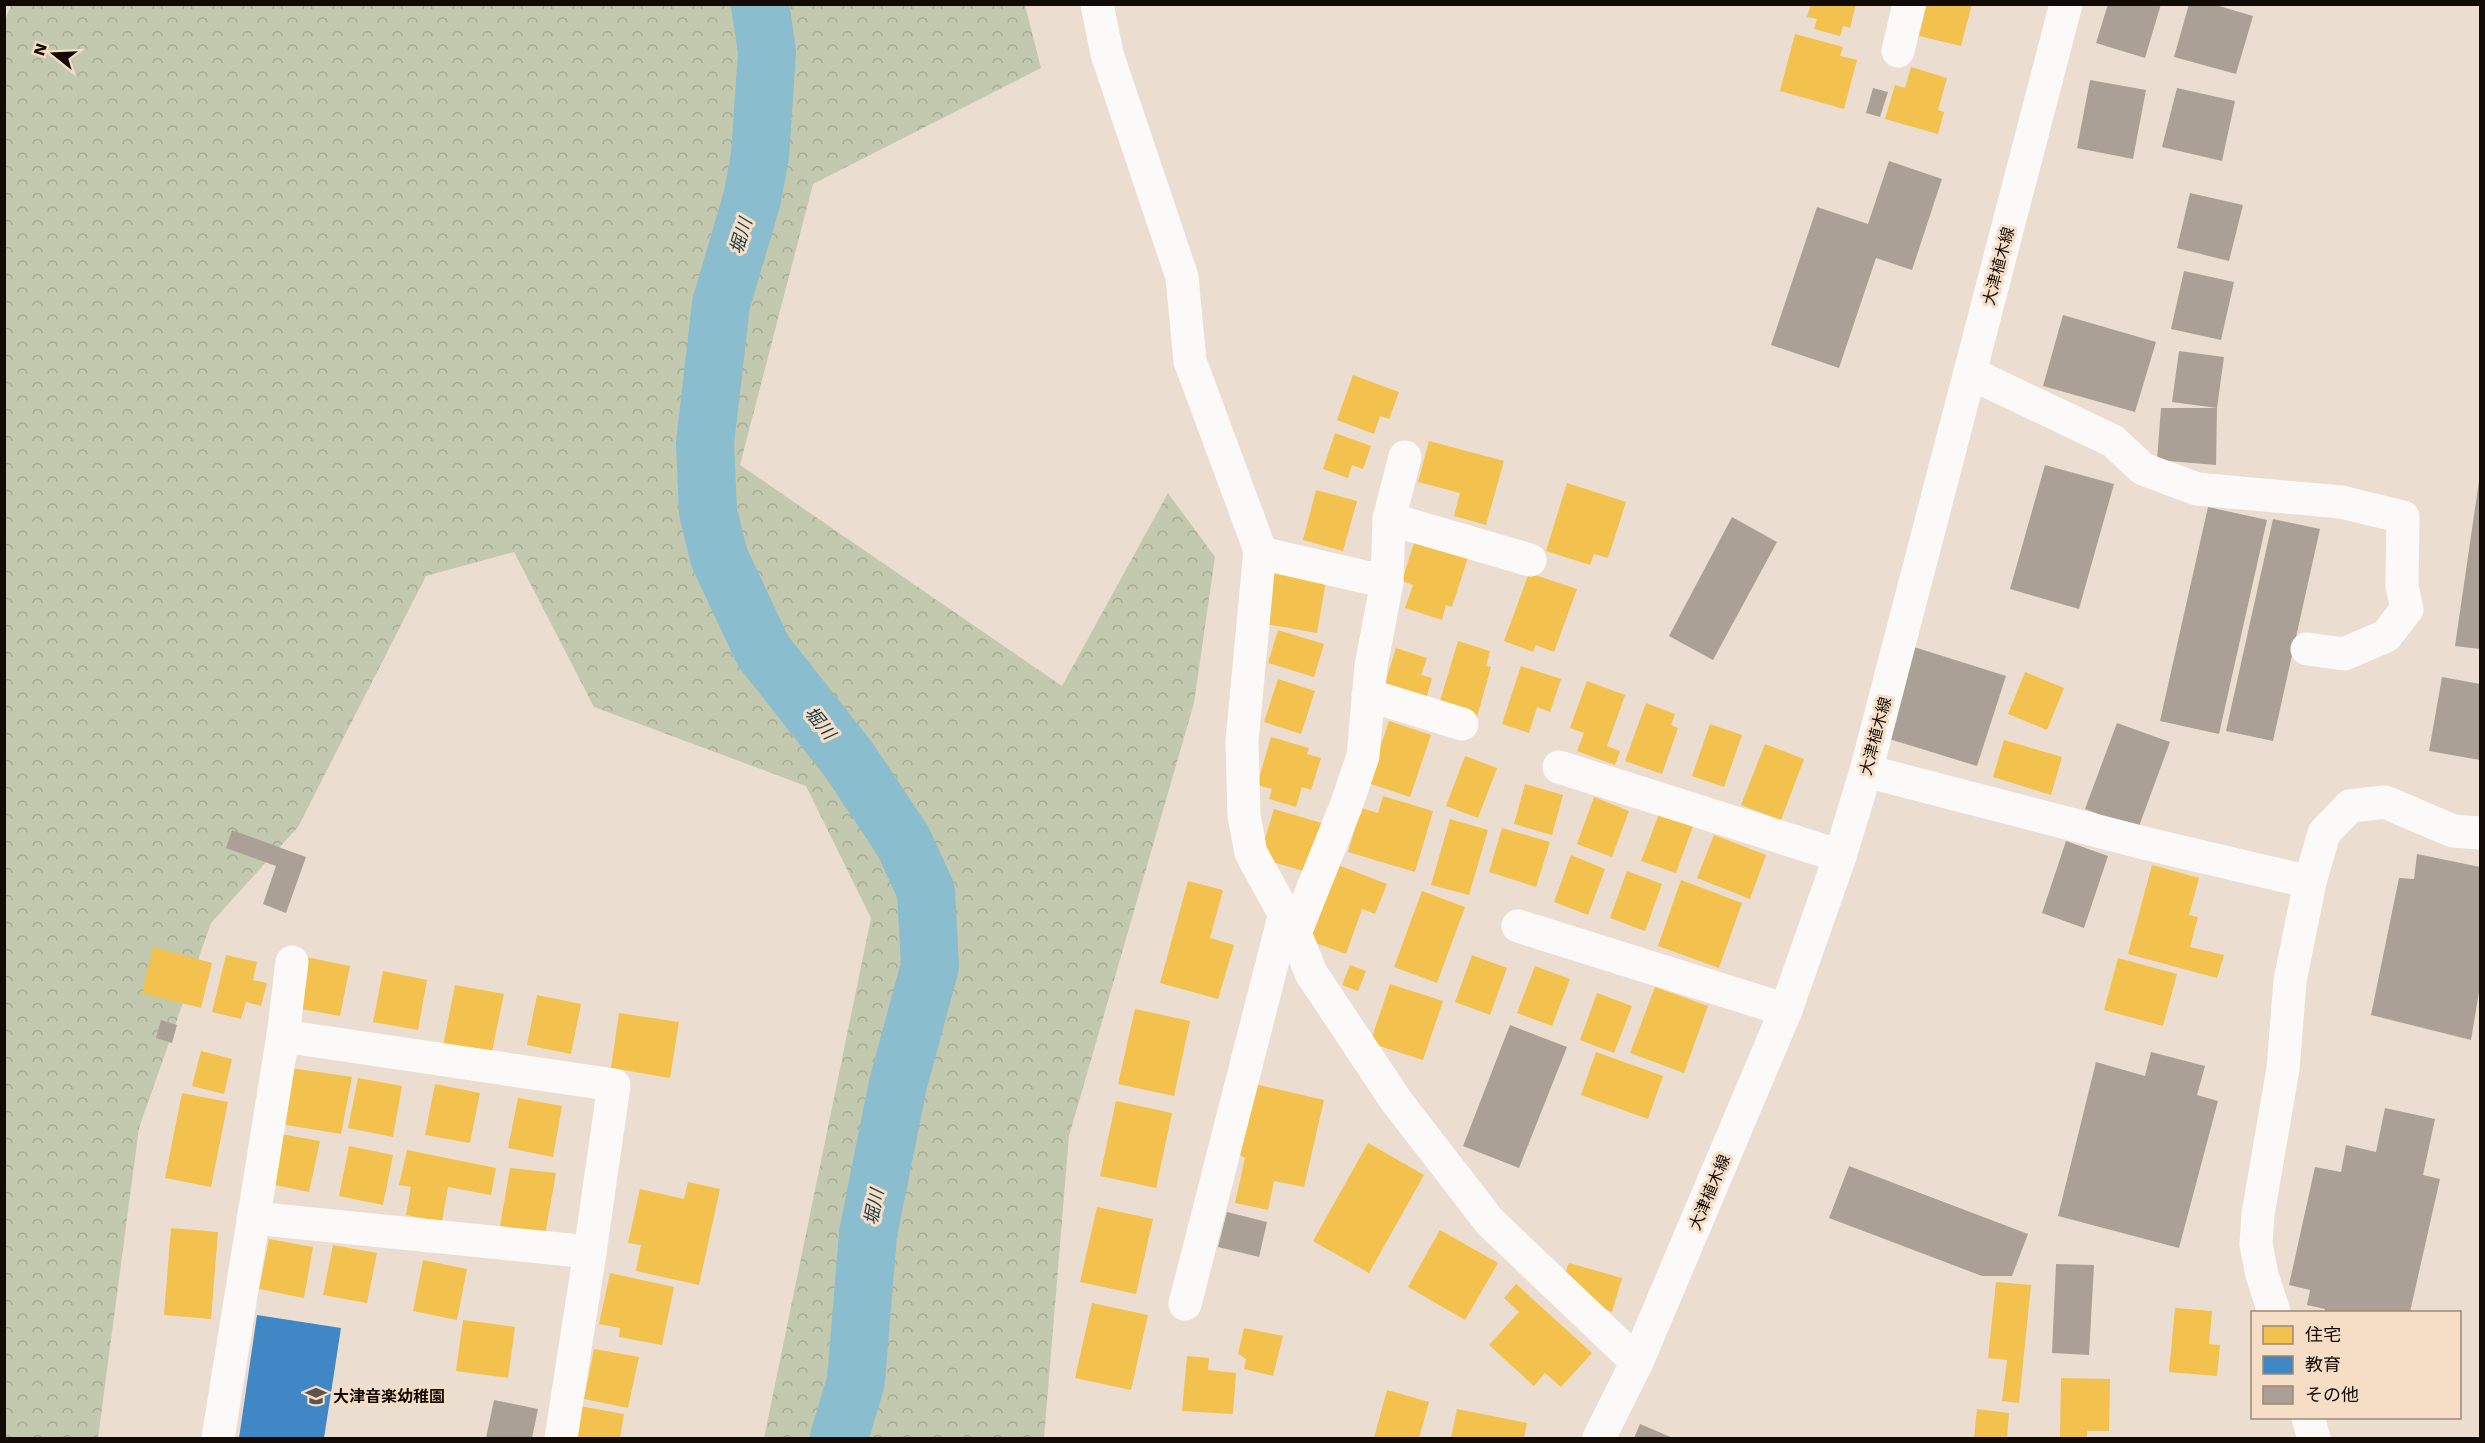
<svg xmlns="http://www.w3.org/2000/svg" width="2485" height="1443" font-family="'Work Sans','Noto Sans JP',sans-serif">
<defs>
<pattern id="forest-crowns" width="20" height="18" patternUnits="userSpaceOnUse" patternTransform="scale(1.5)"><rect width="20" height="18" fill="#c2c9ae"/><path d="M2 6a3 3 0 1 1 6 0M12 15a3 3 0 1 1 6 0" fill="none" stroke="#a6ab94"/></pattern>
</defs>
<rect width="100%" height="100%" fill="#ebded1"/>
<path fill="url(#forest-crowns)" d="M11 5H1025L1041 68 813 184 740 465 1062 686 1168 493 1215 557 1194 703 1069 1136 1044 1438H764L871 918 806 786 594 707 514 552 426 576 298 827 211 923 139 1128 98 1438H5L4 23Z"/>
<g fill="#f2c14e">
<path d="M1811 4H1856L1850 28 1843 26 1840 36 1814 29 1817 19 1807 17Z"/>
<path d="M1927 4H1972L1961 46 1919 36Z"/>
<path d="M1795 34 1843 47 1840 56 1857 60 1844 109 1780 91Z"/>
<path d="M1911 67 1947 78 1938 110 1944 112 1938 134 1885 119 1895 85 1905 88Z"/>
<path d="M1353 375 1399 392 1389 419 1380 416 1374 434 1337 420Z"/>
<path d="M1335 433 1371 446 1363 469 1352 465 1348 478 1323 469Z"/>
<path d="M1429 441 1504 461 1486 525 1454 516 1460 493 1418 482Z"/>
<path d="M1567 483 1626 502 1608 558 1594 554 1590 565 1546 551Z"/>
<path d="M1316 490 1357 501 1343 551 1303 540Z"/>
<path d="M1414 543 1470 551 1452 607 1446 605 1442 620 1405 608 1413 585 1402 581Z"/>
<path d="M1269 571 1326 581 1317 633 1260 623Z"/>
<path d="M1529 573 1577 589 1554 652 1536 645 1533 652 1504 641Z"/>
<path d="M1278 630 1324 644 1314 677 1268 663Z"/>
<path d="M1458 641 1490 651 1486 666 1491 667 1477 717 1437 711Z"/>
<path d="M1396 648 1427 658 1421 675 1432 678 1425 703 1383 689Z"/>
<path d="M1521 666 1561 679 1550 712 1537 707 1529 733 1502 724Z"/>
<path d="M2025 672 2064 688 2047 730 2008 714Z"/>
<path d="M1278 679 1315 691 1301 734 1264 722Z"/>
<path d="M1587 681 1625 695 1607 746 1620 751 1615 765 1577 751 1584 733 1570 728Z"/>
<path d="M1646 703 1675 714 1671 725 1678 728 1662 774 1625 761Z"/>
<path d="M1389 721 1431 735 1410 797 1368 783Z"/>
<path d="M1710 724 1742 735 1724 787 1692 776Z"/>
<path d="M1271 737 1309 748 1307 754 1321 758 1311 790 1302 787 1296 807 1269 799 1272 789 1257 785Z"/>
<path d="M2004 740 2062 757 2051 795 1993 777Z"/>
<path d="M1765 744 1804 759 1781 820 1741 805Z"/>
<path d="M1465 756 1497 768 1478 818 1446 806Z"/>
<path d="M1525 784 1563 795 1552 835 1514 824Z"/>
<path d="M1383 796 1433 811 1415 872 1348 852 1361 808 1378 813Z"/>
<path d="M1594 797 1629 811 1612 857 1577 844Z"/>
<path d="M1274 809 1325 824 1310 873 1259 858Z"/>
<path d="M1659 814 1693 826 1676 873 1641 861Z"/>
<path d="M1450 819 1488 830 1469 895 1431 885Z"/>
<path d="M1502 828 1550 842 1536 887 1489 872Z"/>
<path d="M1714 835 1766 855 1750 899 1697 878Z"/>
<path d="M1571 855 1605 869 1588 915 1554 902Z"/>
<path d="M1338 865 1387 884 1375 914 1362 909 1346 954 1310 941Z"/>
<path d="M2152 865 2199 878 2189 915 2198 917 2190 947 2224 955 2217 978 2128 954Z"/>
<path d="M1627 871 1662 884 1645 931 1610 918Z"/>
<path d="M1681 880 1742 903 1719 968 1658 946Z"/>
<path d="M1188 881 1223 890 1210 938 1234 945 1218 999 1160 983Z"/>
<path d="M1422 891 1465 907 1437 983 1394 967Z"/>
<path d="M153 947 212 963 201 1008 142 993Z"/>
<path d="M226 955 257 962 253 980 267 983 261 1006 246 1002 241 1019 212 1012Z"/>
<path d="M1472 955 1507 968 1490 1015 1455 1002Z"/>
<path d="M306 957 350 966 340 1016 296 1008Z"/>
<path d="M2118 958 2177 974 2163 1026 2104 1010Z"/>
<path d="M1350 965 1366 971 1358 991 1342 985Z"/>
<path d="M1535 966 1570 979 1552 1026 1517 1013Z"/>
<path d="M383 971 427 980 418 1030 373 1022Z"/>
<path d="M1390 984 1443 1001 1423 1060 1370 1043Z"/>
<path d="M455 985 504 994 491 1056 443 1046Z"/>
<path d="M1655 987 1708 1006 1684 1073 1630 1053Z"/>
<path d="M1597 993 1632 1006 1614 1053 1580 1040Z"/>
<path d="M537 995 581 1004 571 1054 527 1045Z"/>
<path d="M1135 1009 1190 1021 1174 1096 1118 1084Z"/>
<path d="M619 1013 679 1022 670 1078 611 1068Z"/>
<path d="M201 1051 232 1059 224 1094 192 1086Z"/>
<path d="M1596 1052 1663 1076 1648 1119 1581 1095Z"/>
<path d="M284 1067 352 1077 341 1134 274 1123Z"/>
<path d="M358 1078 402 1086 393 1137 348 1128Z"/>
<path d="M1246 1082 1324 1100 1304 1187 1274 1181 1268 1210 1235 1203 1245 1158 1230 1149Z"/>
<path d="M435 1084 480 1093 470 1143 425 1135Z"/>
<path d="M182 1093 228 1102 211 1187 165 1178Z"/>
<path d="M518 1098 562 1106 553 1157 508 1148Z"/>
<path d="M1116 1101 1172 1113 1156 1188 1100 1176Z"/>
<path d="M275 1133 320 1141 309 1192 265 1183Z"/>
<path d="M1368 1143 1424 1175 1369 1273 1313 1241Z"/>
<path d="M349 1146 393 1155 383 1205 339 1196Z"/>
<path d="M407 1150 496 1168 491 1195 448 1187 442 1222 406 1215 411 1187 399 1185Z"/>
<path d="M510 1168 556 1173 545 1235 500 1226Z"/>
<path d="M688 1182 720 1189 699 1285 636 1271 641 1245 628 1243 640 1189 684 1199Z"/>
<path d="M1097 1207 1153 1219 1136 1294 1080 1282Z"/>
<path d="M171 1228 218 1232 211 1319 164 1315Z"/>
<path d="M1440 1230 1498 1263 1465 1320 1408 1287Z"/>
<path d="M269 1239 313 1247 304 1298 259 1289Z"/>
<path d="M333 1245 377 1253 367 1303 323 1295Z"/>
<path d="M423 1260 467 1269 457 1320 413 1311Z"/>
<path d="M1569 1263 1622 1278 1612 1312 1559 1288Z"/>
<path d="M610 1273 674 1287 662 1345 619 1337 620 1328 599 1324Z"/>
<path d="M1996 1282 2031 1285 2019 1403 2002 1401 2007 1360 1988 1358Z"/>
<path d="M1516 1284 1592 1353 1561 1387 1545 1373 1534 1386 1489 1345 1519 1312 1504 1298Z"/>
<path d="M1092 1303 1148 1315 1131 1390 1075 1378Z"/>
<path d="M2175 1308 2212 1311 2209 1344 2220 1345 2217 1376 2169 1372Z"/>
<path d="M463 1320 515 1327 508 1378 456 1371Z"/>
<path d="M1244 1328 1283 1336 1273 1376 1244 1369 1246 1359 1238 1354Z"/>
<path d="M594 1349 639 1357 628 1408 584 1399Z"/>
<path d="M1187 1356 1209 1358 1208 1370 1236 1373 1233 1414 1182 1411Z"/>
<path d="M2061 1378 2110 1379 2109 1431H2087V1438H2060Z"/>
<path d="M1387 1390 1429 1402 1419 1438H1374Z"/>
<path d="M579 1406 624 1414 620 1438H573Z"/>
<path d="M1457 1409 1527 1423 1524 1438H1451Z"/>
<path d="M1977 1409 2009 1413 2007 1438H1974Z"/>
</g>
<path fill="#3f88c5" d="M257 1315 341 1328 324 1438H239Z"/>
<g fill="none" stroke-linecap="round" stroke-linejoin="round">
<path stroke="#8abdcd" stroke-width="58" d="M760 4 767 52 760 156 752 199 721 304 705 443 708 512 719 557 763 651 849 760 903 841 926 891 930 966 898 1084 868 1234 856 1381 839 1438"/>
</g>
<g fill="#aaa096">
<path d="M2108 4H2161L2145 58 2096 43Z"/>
<path d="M2189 4H2212L2253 16 2236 74 2174 57Z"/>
<path d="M2090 80 2146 90 2133 159 2077 148Z"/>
<path d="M1873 88 1888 92 1880 117 1866 113Z"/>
<path d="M2177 88 2235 101 2222 161 2162 147Z"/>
<path d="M1889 161 1942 179 1912 270 1876 258 1839 368 1771 345 1817 207 1868 224Z"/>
<path d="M2190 193 2243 205 2229 261 2177 248Z"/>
<path d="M2184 271 2234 282 2221 340 2171 329Z"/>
<path d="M2063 315 2156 342 2135 412 2043 386Z"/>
<path d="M2179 351 2224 357 2217 408 2172 402Z"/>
<path d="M2161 408H2217L2216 465 2157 460Z"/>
<path d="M2045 465 2114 484 2079 609 2010 589Z"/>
<path d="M2479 481 2480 482V649L2455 646Z"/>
<path d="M2208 507 2267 520 2219 734 2160 721Z"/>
<path d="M1732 517 1777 542 1713 660 1669 636Z"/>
<path d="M2273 519 2320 529 2273 741 2226 731Z"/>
<path d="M1914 647 2006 676 1977 766 1886 738Z"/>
<path d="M2442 677 2480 684V760L2429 751Z"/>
<path d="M2117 723 2170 742 2138 829 2085 809Z"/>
<path d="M232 830 306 857 286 913 263 904 276 866 226 848Z"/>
<path d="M2066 841 2108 856 2084 928 2042 913Z"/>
<path d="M2417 854 2480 867V986L2471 1040 2371 1015 2399 878 2414 879Z"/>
<path d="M161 1020 177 1025 172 1043 156 1038Z"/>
<path d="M1510 1025 1567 1047 1519 1168 1463 1146Z"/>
<path d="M2151 1052 2205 1066 2197 1095 2218 1101 2179 1248 2058 1216 2096 1062 2145 1076Z"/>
<path d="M2385 1108 2435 1119 2423 1175 2440 1179 2410 1312H2324L2325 1309 2307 1305 2310 1290 2289 1285 2315 1167 2341 1172 2346 1145 2376 1152Z"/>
<path d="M1849 1166 2028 1234 2012 1276H1982L1829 1218Z"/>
<path d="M1227 1212 1267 1222 1259 1257 1218 1247Z"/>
<path d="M2056 1264 2094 1265 2089 1355 2052 1353Z"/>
<path d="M494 1400 538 1409 532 1438H486Z"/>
<path d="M1640 1424 1673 1438H1634Z"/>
</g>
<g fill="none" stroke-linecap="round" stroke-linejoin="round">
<g stroke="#fcfaf8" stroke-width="33">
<path d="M1097 4 1107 54 1182 277 1190 361 1260 550 1242 741 1244 816 1251 853 1295 933 1311 973 1397 1102 1490 1222 1637 1362"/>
<path d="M1898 51 1909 4"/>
<path d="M1970 373 2113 441 2143 469 2197 489 2341 502 2403 517 2402 586 2407 609 2386 636 2344 654 2307 649"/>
<path d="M1389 519 1530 560"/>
<path d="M1260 553 1387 582"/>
<path d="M1368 695 1462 724"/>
<path d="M1559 767 1840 856"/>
<path d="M1866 771 2148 844 2310 882"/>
<path d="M1518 926 1786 1010"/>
<path d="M1295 933 1346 806 1363 756 1371 666 1387 582 1389 519 1405 457"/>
<path d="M283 1036 614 1085 590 1252"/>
<path d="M253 1218 590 1252 561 1438"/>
<path d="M1185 1304 1285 913"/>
<path d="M2274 1312 2262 1275 2256 1244 2258 1214 2283 1069 2290 981 2310 882 2324 833 2350 806 2385 802 2453 831 2480 833"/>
<path d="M2308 1418 2314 1438"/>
<path d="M218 1438 283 1036 292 962"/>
</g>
<path stroke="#fcfaf8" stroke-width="33" d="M1599 1438 1637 1362 1786 1010 1840 856 1866 771 2066 4"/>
</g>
<defs>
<symbol id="school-bare" viewBox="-9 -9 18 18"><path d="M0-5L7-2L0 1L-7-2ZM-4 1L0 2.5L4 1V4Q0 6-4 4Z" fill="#5e544c" stroke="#f6dec6" stroke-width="2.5" paint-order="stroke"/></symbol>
</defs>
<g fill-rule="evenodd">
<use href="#school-bare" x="301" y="1381" width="30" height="30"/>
</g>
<g text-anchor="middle" stroke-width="6" stroke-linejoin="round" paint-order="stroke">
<g font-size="16" fill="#120a04" stroke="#f6dec6">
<text transform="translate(1998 266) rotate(-75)" y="6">大津植木線</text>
<text transform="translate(1875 736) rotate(-75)" y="6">大津植木線</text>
<text transform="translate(1709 1192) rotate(-67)" y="6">大津植木線</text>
</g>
<g font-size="16" font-weight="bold" fill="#120a04" stroke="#f6dec6" text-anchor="start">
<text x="333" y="1402">大津音楽幼稚園</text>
</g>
<g font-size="18" font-style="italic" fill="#153946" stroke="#f6dec6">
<text transform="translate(741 236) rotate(-73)" y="6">堀川</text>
<text transform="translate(820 723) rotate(51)" y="6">堀川</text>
<text transform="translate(874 1207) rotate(-79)" y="6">堀川</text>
</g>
</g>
<rect width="2485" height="1443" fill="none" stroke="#120a04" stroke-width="12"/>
<rect x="2251" y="1311" width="210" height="108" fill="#f6dec6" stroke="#9b8978" stroke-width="1.5"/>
<rect x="2263" y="1326" width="30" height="18" fill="#f2c14e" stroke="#9b8978" stroke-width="1.5"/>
<text x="2305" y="1341" font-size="18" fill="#120a04">住宅</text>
<rect x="2263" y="1356" width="30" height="18" fill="#3f88c5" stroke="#9b8978" stroke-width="1.5"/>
<text x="2305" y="1371" font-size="18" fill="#120a04">教育</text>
<rect x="2263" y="1386" width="30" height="18" fill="#aaa096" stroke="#9b8978" stroke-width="1.5"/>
<text x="2305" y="1401" font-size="18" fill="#120a04">その他</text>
<g transform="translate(54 54) rotate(288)" stroke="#f6dec6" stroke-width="4.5" paint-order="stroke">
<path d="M0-4.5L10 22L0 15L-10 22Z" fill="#120a04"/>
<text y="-9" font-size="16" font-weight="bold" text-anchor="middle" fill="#120a04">N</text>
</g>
</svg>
